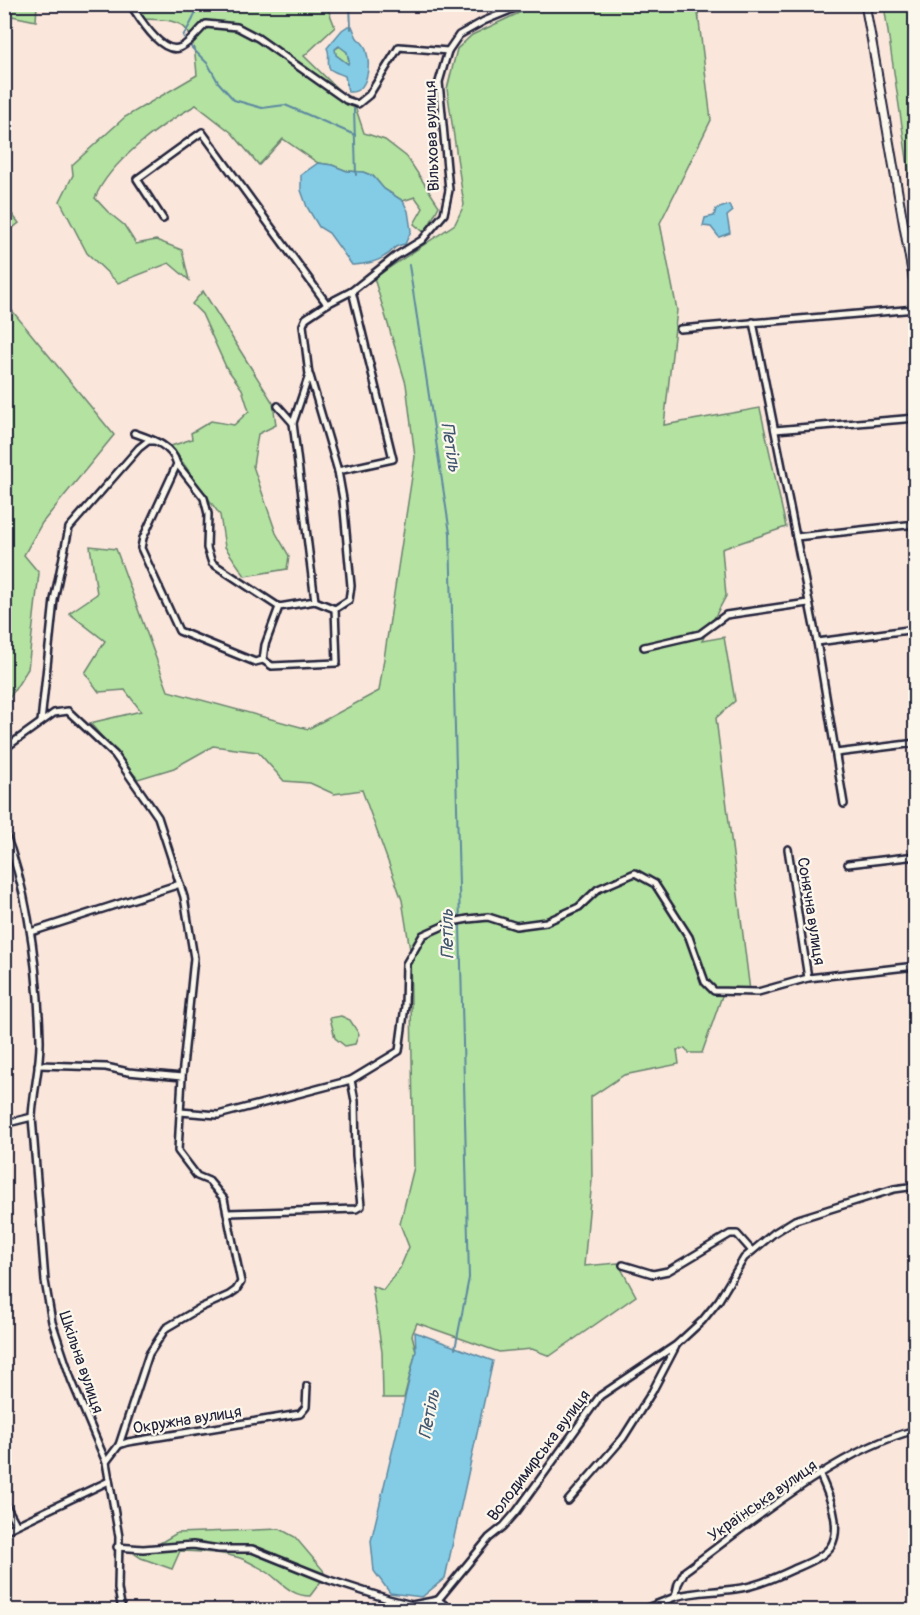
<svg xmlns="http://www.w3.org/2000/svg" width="920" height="1615" font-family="Pangolin,sans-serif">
<rect width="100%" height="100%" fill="#fae6db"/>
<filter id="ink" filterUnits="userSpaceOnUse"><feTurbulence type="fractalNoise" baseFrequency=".0167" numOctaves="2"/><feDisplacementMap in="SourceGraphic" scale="12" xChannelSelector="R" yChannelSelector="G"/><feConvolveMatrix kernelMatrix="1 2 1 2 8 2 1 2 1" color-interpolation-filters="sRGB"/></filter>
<g filter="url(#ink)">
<g fill="#b3e2a1" stroke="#6a826e" stroke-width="1.5">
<path d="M5 4 37 5 36 21 12 16 5 21Z"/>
<path d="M277 4H335L328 9 335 27 304 56 355 106 364 133 385 140 407 157 439 206 425 233 414 224 423 208 415 197 403 201 384 189 373 176 363 172 347 171 332 165 318 163 283 139 259 165 232 133 196 105C162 124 110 161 95 198L108 212 124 225 136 244 156 240 182 250 189 280 169 263 118 283 87 253 60 201 73 175 72 165 125 117 197 75C195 57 196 27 174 22 165 19 154 20 145 19L134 5Z"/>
<path d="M536 5H697L711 120 660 223 677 310 664 425 760 408 786 527 722 549 726 596 702 641 724 637 735 701 716 718 750 991 723 993 702 1053H689L685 1048 677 1050 679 1064 624 1075 591 1097 592 1180 584 1266 618 1263 636 1296 550 1356 532 1349 499 1352 417 1323 412 1335 416 1351 404 1398H383L382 1352 372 1286 383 1290 400 1268 409 1247 400 1224 414 1167 410 950 402 900 362 790 334 794 310 783 284 781 258 752 213 746 174 768 138 779 90 723 141 711 125 690 99 692 85 673 105 641 69 613 97 594 90 546 116 549 168 691 308 729 379 691 415 457 406 384 374 278 455 224 464 205 447 89 457 49 472 35Z"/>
<path d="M884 5H915V213Z"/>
<path d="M340 46 347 52 349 61 348 64 336 55 335 49Z"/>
<path d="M5 205 19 223 5 234H4Z"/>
<path d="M203 291 273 403 276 425 258 434 253 466 276 533 289 556 287 569 245 576 225 547 220 515 171 446 192 439 191 433 211 421 234 425 249 411 242 389 226 367 202 314 192 304Z"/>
<path d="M5 302 114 435 42 523 24 555 39 573 28 669 5 705Z"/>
<path d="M341 1016 350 1020 359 1034 355 1044 345 1046 335 1038 330 1018Z"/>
<path d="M280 1529 295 1537 323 1570 325 1576 310 1596C292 1596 283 1584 270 1574 263 1569 253 1564 245 1560 226 1552 201 1552 180 1551L172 1569 141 1558 135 1554 150 1549 177 1533Z"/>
</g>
<g fill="#84cce5" stroke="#5d88a1" stroke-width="1.5" fill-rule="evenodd">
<path d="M348 26H352C354 30 355 36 358 39 362 43 365 44 366 50 371 65 368 94 348 92L345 76C341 74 333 72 330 69 326 63 331 55 327 48L342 30ZM339 46 347 52 349 61 348 64 336 55 335 49Z"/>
<path d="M318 163 332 165 347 171 363 172 373 176 384 189 403 201 408 211 411 231 405 244C390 247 396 250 385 256 376 263 363 264 352 265L329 233 319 227 307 207 301 190V175Z"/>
<path d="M729 205 733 211 727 216 730 233 719 237 711 227 703 226 705 218 714 216 716 209Z"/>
<path d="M415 1332 493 1361 445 1578 422 1597 390 1593 374 1571 371 1541 416 1351Z"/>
</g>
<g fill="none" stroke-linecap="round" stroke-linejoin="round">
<g stroke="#5d88a1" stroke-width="2">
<path d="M196 4C197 16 189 26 183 36L191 47 208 64 218 82 234 100 262 108 285 105 355 135"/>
<path d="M350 4 351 29"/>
<path d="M354 109 356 175"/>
<path d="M409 265 450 533 469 1278 455 1349"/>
</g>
<defs>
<g id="minor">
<path d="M130 4C139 17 162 57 181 47 190 43 198 31 206 24L237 27 258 38 346 100 358 104 369 95 399 47 448 51 439 82 449 190 444 214 422 240 396 256 352 291 327 304 306 318 303 325 309 375 293 423 278 406"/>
<path d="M448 51 459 35 484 21 525 4"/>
<path d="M163 219 137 179 202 132 327 304"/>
<path d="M753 322 817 642 844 804"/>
<path d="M680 329 916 309"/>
<path d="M310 376 338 471 393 459 352 291"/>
<path d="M775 430 916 418"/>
<path d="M134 433C151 439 172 445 177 464L143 538 141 548 179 631 255 662 263 660 265 645 279 607 315 601 293 423"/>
<path d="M177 464 204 498 208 514 207 548 212 563 279 607"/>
<path d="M796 537 916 524"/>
<path d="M315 601 335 609 349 600 351 586 343 499 338 471"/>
<path d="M817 642 916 629"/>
<path d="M644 647 700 634 726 615 808 603"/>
<path d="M263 660 272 666 337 663 335 609"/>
<path d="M41 722 54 600 69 528 139 448 148 441H154"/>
<path d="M4 749 54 713 68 711 115 755 158 817 184 897 194 958 182 1077"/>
<path d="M836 753 916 743"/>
<path d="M4 830C29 895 38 970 40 1039 41 1063 33 1092 32 1117L45 1281 52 1322 71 1379 106 1462 119 1537 118 1589 122 1610"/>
<path d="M788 849 808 978"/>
<path d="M848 864 916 856"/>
<path d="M31 932 180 884"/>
<path d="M38 1065 106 1067 128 1072 182 1077 178 1151 197 1176 209 1181 224 1199 241 1282 236 1290 229 1295 200 1308 166 1328 149 1354 119 1445 128 1442 300 1414 306 1407 307 1386"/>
<path d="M180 1112 218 1115 351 1080 399 1051 405 1006 406 964 423 935 452 922 468 919 488 917 516 926 546 922 579 907 598 889 635 873 655 884 689 937 705 982 714 991 758 992 808 978 916 966"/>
<path d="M4 1124 32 1117"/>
<path d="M228 1213 356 1209 361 1206 356 1155 355 1101 351 1080"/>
<path d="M623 1265 653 1274 668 1271 730 1234H737L752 1251"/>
<path d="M106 1462 119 1445"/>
<path d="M568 1501 623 1438 652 1392 676 1346"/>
<path d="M4 1502 16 1524"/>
<path d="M4 1531 109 1481"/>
<path d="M117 1547 143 1549 193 1545 219 1549H252L329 1580 388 1599 412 1605 438 1600"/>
<path d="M675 1597C695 1591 715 1592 735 1589 754 1587 775 1578 792 1570 805 1564 823 1558 831 1546 843 1526 828 1493 820 1475"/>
<path d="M438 1600 489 1538 504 1526 517 1511 600 1396 676 1345 702 1321 719 1300 744 1258 774 1233 795 1220 894 1189 916 1186"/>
<path d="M438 1600 451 1610"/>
<path d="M642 1610 675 1597 678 1584 685 1571C749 1524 838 1449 916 1430"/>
</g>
<path id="tertiary" d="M865 4C883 101 898 197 916 293"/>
</defs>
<use href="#minor" stroke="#22223b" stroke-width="10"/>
<use href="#tertiary" stroke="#22223b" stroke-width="11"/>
<use href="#minor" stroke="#fbf7ec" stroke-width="5"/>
<use href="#tertiary" stroke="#fbf7ec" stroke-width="7"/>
</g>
</g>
<g text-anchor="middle" stroke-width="4.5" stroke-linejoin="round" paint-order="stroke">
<g font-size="16" fill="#22223b" stroke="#fbf7ec">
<text transform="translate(431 136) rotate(-92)" y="6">Вільхова вулиця</text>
<text transform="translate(812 911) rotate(81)" y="6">Сонячна вулиця</text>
<text transform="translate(82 1362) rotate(71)" y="6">Шкільна вулиця</text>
<text transform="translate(187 1419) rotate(-9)" y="6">Окружна вулиця</text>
<text transform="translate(538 1455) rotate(-53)" y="6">Володимирська вулиця</text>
<text transform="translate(762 1500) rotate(-35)" y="6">Українська вулиця</text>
</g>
<g font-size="18" font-style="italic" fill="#3f556e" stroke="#fbf7ec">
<text transform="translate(451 447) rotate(81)" y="6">Петіль</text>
<text transform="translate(447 934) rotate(-91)" y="6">Петіль</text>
<text transform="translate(429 1414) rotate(-79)" y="6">Петіль</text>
</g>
</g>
<rect width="920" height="1615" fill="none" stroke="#fbf7ec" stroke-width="24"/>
<rect x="12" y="12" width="896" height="1591" fill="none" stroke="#22223b" stroke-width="2" filter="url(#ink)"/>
</svg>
